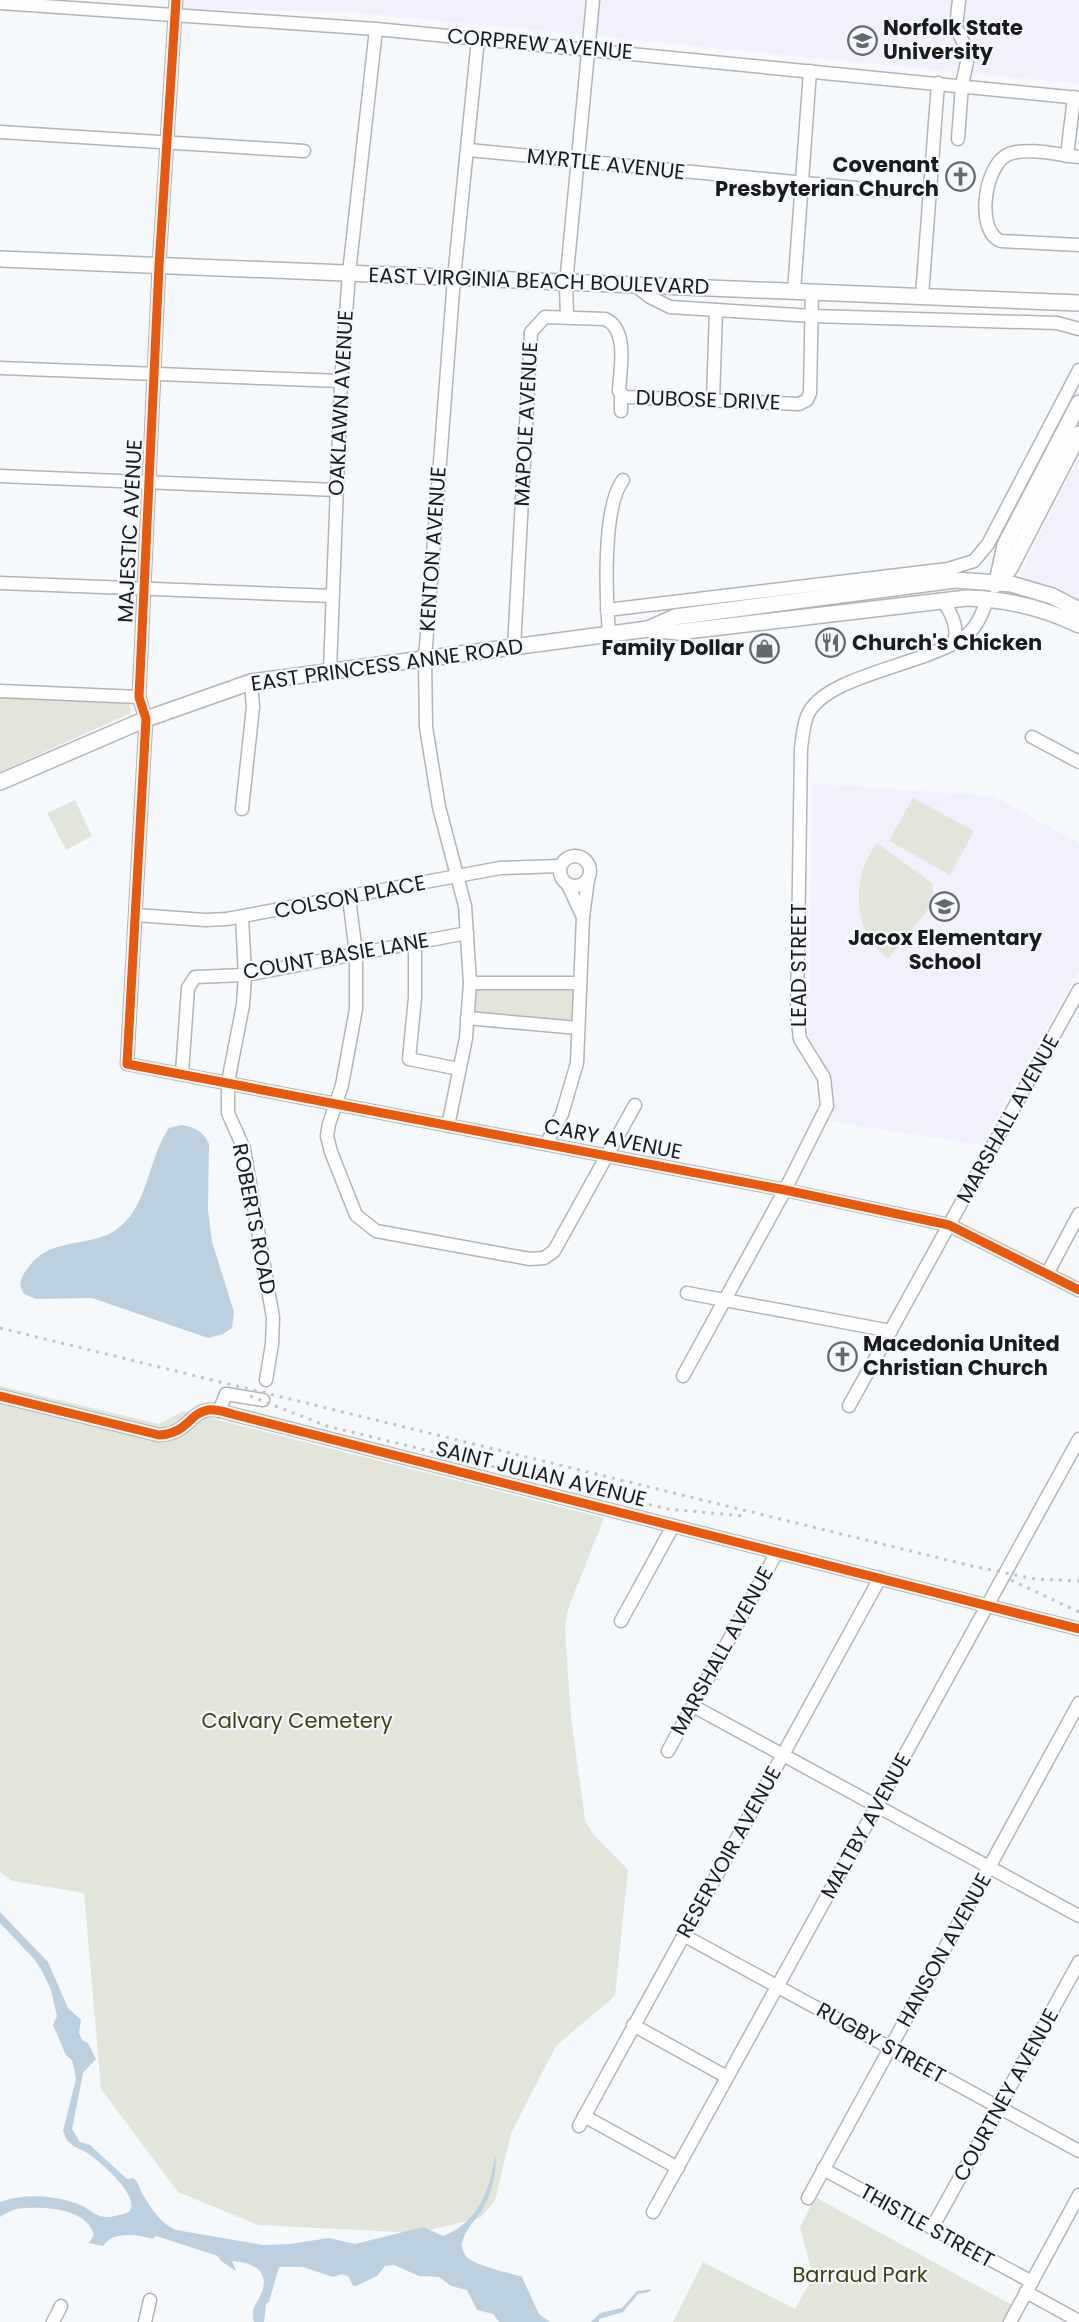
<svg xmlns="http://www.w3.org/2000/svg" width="1079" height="2322" font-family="Poppins,sans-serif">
<rect width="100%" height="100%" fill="#f6f9fc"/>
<g fill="#f3f0fe">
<path d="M182 0H1079V84L350 12 182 9Z"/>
<path d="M1079 456V604L1020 575Z"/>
<path d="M812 783 993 796 1079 843V970L981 1145 832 1122 808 1039Z"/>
</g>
<g fill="#e2e5da">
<path d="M0 698 129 703 131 713 0 772Z"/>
<path d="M913 798 974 831 950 875 889 841Z"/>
<path d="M75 800 92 836 66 850 47 813Z"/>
<path d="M877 843 932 883 934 902 888 959C883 954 875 948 871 942 853 913 855 870 877 843Z"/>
<path d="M483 986 568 987 574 991 572 1019 567 1022 480 1015 475 1010 476 991Z"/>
<path d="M0 1386 159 1424 183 1411 604 1518 568 1609 565 1630 571 1717 585 1820 593 1834 628 1870 615 1996 556 2046 511 2133 495 2201 480 2218 417 2233 258 2225 178 2192 101 2089 84 1893 12 1881 0 1872Z"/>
<path d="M815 2197 1014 2306 1005 2322H673L703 2262 795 2309 813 2277 800 2227Z"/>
</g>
<g fill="#bcd0df">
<path d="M181 1125C195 1127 203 1131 209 1144L208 1210 212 1242 234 1312 232 1328 223 1334 208 1338 92 1298 36 1299 24 1294C18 1284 20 1279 27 1269 49 1238 77 1248 109 1234 149 1214 146 1161 169 1128Z"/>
<path d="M0 1912 48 1962 68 2008 81 2020 79 2033 82 2040 88 2043 96 2059 83 2073 72 2129 80 2142 90 2145 127 2179 133 2178C140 2183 139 2189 143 2195 152 2209 160 2223 176 2230L263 2245 290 2244 329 2238 355 2244 423 2227 443 2236C478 2223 491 2189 495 2154 498 2172 490 2201 478 2216 472 2223 464 2233 462 2243 461 2249 465 2256 469 2259 481 2267 507 2272 522 2277L539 2314 550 2322H499L493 2314 477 2310 467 2290 451 2286 439 2277 419 2276 394 2265 385 2266 377 2276 356 2286H353L349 2277 342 2274 333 2277 303 2267H279L269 2302 266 2304 264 2322H254C250 2308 257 2304 262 2292 270 2269 250 2262 232 2261L236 2271 221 2261 218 2256 156 2236 153 2239C138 2235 114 2230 103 2246L89 2243 94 2235C86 2207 41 2206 17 2209 11 2210 5 2214 0 2217V2202C21 2194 47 2195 69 2201 99 2209 92 2225 129 2212 142 2196 99 2161 86 2152 81 2149 74 2148 70 2143 66 2140 65 2135 63 2131L76 2079 72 2060 66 2055 53 2025 57 2016 51 1990 43 1973 35 1960 0 1923Z"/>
<path d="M652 2289 649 2292 638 2294 623 2312 599 2319V2322H591L600 2313 622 2308 637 2291Z"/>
</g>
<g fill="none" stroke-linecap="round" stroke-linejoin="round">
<defs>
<g id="minor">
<path d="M176 0 159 266 139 697 146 719 127 1064 785 1190 949 1225 1079 1290"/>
<path d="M0 3 376 29 1079 98"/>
<path d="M0 132 304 151"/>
<path d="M958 139 962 85 967 62 965 46 956 27 959 0"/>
<path d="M469 150 887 191"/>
<path d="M1067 156 1074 97"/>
<path d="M1079 157C1059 155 1028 147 1009 154 984 164 975 232 1001 241L1079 245"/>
<path d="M636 286 650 297 670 307 812 316 1057 323 1079 329"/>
<path d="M794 291 810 71"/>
<path d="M922 296 938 83"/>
<path d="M567 317 566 284 593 0"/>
<path d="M0 368 341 381"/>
<path d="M713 400 716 310"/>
<path d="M621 411V395"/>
<path d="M0 476 336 490"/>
<path d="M0 583 332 596"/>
<path d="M942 600C951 612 959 627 954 642"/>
<path d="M607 610 948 569 974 561 988 544 1079 370"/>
<path d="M609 634C606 599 602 507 623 480"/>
<path d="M514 648 531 332 545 317 605 319C629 329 620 370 619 391L625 397 799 404 807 400 810 393 812 292"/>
<path d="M330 670 341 381 349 273 376 29"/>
<path d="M0 691 139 697"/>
<path d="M1032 737 1079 762"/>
<path d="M242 809 253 707 251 682"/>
<circle cx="575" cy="871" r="15"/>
<path d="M568 885 583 917"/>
<path d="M349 898 356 953V1009L342 1085 329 1124 327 1136 331 1152 356 1215 376 1231 530 1259 544 1258 554 1251 635 1105"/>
<path d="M136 915 205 920 227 919 500 868 560 866"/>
<path d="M242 917 245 975 243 1005 228 1082V1113L244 1149 273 1318 272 1344 266 1380"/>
<path d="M415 942V998L409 1059 459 1069"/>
<path d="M470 983H580"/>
<path d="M467 1018 578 1028"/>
<path d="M182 1073 188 988 195 977 245 975 467 933"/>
<path d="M448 1126 466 1038 470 983 465 906 439 807 426 727 425 659 454 278 478 39"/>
<path d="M546 1144 562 1114 577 1063 583 917 588 879"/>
<path d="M1047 1274 1079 1214"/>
<path d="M687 1293 891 1331"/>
<path d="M683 1376 785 1190 827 1106 824 1078 800 1039 797 1013 801 748C803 736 803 722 809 712 831 673 933 664 968 634 978 625 983 611 988 598"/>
<path d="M0 1396 159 1435C189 1433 189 1413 208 1410 216 1409 225 1412 232 1414L1079 1629"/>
<path d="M849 1406 1079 990"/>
<path d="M219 1411 226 1394 263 1400"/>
<path d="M621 1621 673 1526"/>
<path d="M693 1706 1079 1916"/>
<path d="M668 1751 777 1552"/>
<path d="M683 1935 1079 2151"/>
<path d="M633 2025 727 2077"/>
<path d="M584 2116 678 2168"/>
<path d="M579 2126 880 1578"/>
<path d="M823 2169 1032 2282"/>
<path d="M808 2198 1079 1703"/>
<path d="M653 2212 1079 1439"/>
<path d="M932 2228 1079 1962"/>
<path d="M1026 2292 1079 2321"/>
<path d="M53 2322 61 2306"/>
<path d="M145 2322 150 2300"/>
<path d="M1010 2322 1079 2195"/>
</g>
<g id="major">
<path d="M0 259 1079 303"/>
<path d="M997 582 1005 545 1079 403"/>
<path d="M995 585 1010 568 1079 434"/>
<path d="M648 629 675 617 955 580 1011 584 1052 596 1079 610"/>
<path d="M0 782 146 719 251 682 648 629 678 632 967 598C1006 599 1044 608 1079 625"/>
</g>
</defs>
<use href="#minor" stroke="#b2b4b7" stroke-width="15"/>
<use href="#major" stroke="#b2b4b7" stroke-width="18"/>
<use href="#minor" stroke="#fefeff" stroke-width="12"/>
<use href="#major" stroke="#fefeff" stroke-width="15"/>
<g stroke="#c4c4c6" stroke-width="3" stroke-dasharray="3 6" stroke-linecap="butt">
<path d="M0 1328 972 1566 1035 1579 1079 1581"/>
<path d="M250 1396 327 1426 573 1486 668 1509 744 1516"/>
<path d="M1011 1580 1079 1612"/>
</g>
<defs>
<g id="cycleway">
<path d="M176 0 159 266 139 697 146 719 127 1064 785 1190 949 1225 1079 1290"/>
<path d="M0 1396 159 1435C189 1433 189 1413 208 1410 216 1409 225 1412 232 1414L1079 1629"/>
</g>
</defs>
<use href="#cycleway" stroke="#f4f8fe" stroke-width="13"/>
<use href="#cycleway" stroke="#e8590c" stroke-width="9"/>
</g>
<defs>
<symbol id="university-ring" viewBox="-11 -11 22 22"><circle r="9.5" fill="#f4f8fe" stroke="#66696b" stroke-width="1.5"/><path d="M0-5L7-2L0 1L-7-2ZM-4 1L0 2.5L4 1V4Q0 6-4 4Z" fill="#66696b"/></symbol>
<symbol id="church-ring" viewBox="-11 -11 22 22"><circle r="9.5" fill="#f4f8fe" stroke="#66696b" stroke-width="1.5"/><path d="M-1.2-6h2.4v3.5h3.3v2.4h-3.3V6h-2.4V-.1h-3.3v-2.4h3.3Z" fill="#66696b"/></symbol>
<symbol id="restaurant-ring" viewBox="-11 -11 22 22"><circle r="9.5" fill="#f4f8fe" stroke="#66696b" stroke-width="1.5"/><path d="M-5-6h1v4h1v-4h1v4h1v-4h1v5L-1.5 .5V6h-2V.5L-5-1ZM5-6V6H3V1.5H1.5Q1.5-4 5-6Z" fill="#66696b"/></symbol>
<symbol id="shop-ring" viewBox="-11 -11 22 22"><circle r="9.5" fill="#f4f8fe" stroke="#66696b" stroke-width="1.5"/><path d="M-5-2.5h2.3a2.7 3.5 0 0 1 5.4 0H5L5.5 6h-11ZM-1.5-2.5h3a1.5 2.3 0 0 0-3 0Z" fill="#66696b"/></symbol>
<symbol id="school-ring" viewBox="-11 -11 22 22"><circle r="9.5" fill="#f4f8fe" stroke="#66696b" stroke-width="1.5"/><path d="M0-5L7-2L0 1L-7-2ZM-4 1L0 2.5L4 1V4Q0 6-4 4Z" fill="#66696b"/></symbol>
</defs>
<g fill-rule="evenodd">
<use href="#university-ring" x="846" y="24" width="33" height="33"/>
<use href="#church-ring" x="944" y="160" width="33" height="33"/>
<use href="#restaurant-ring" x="814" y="626" width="33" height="33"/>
<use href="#shop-ring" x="748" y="632" width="33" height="33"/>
<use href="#school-ring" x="928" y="890" width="33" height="33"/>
<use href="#church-ring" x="826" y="1340" width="33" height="33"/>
</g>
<g text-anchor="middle" stroke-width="4.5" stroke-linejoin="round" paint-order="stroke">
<g font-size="21" font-weight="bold" fill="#191b1d" stroke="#f4f8fe" text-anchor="start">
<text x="883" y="35">Norfolk State<tspan x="883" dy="24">University</tspan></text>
<text x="939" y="172" text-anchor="end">Covenant<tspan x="939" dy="24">Presbyterian Church</tspan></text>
<text x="852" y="650">Church's Chicken</text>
<text x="744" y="655" text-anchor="end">Family Dollar</text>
<text x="945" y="945" text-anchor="middle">Jacox Elementary<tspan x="945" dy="24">School</tspan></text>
<text x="863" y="1351">Macedonia United<tspan x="863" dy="24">Christian Church</tspan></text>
</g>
<g font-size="21" fill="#191b1d" stroke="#f4f8fe">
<text transform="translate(540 44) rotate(5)" y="7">CORPREW AVENUE</text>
<text transform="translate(606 164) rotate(6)" y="7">MYRTLE AVENUE</text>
<text transform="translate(539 281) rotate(2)" y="7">EAST VIRGINIA BEACH BOULEVARD</text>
<text transform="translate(708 400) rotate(2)" y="7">DUBOSE DRIVE</text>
<text transform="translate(341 403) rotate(-87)" y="7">OAKLAWN AVENUE</text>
<text transform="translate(526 424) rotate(-87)" y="7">MAPOLE AVENUE</text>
<text transform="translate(130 531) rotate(-87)" y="7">MAJESTIC AVENUE</text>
<text transform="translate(433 549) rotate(-86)" y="7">KENTON AVENUE</text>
<text transform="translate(387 665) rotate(-8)" y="7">EAST PRINCESS ANNE ROAD</text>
<text transform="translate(350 897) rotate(-11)" y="7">COLSON PLACE</text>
<text transform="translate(336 956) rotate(-10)" y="7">COUNT BASIE LANE</text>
<text transform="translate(799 965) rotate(-90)" y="7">LEAD STREET</text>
<text transform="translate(1008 1119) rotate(-61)" y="7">MARSHALL AVENUE</text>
<text transform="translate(613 1139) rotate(11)" y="7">CARY AVENUE</text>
<text transform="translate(254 1219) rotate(79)" y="7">ROBERTS ROAD</text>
<text transform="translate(541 1474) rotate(14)" y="7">SAINT JULIAN AVENUE</text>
<text transform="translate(722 1651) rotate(-61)" y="7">MARSHALL AVENUE</text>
<text transform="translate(866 1826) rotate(-61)" y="7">MALTBY AVENUE</text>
<text transform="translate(729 1852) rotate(-61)" y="7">RESERVOIR AVENUE</text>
<text transform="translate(944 1950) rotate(-61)" y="7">HANSON AVENUE</text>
<text transform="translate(881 2043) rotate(29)" y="7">RUGBY STREET</text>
<text transform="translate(1006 2095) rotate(-61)" y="7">COURTNEY AVENUE</text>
<text transform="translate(927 2226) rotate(29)" y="7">THISTLE STREET</text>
</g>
<g font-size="21" fill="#3e420f" stroke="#f4f8fe">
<text x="297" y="1728">Calvary Cemetery</text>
<text x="860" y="2282">Barraud Park</text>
</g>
</g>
</svg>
